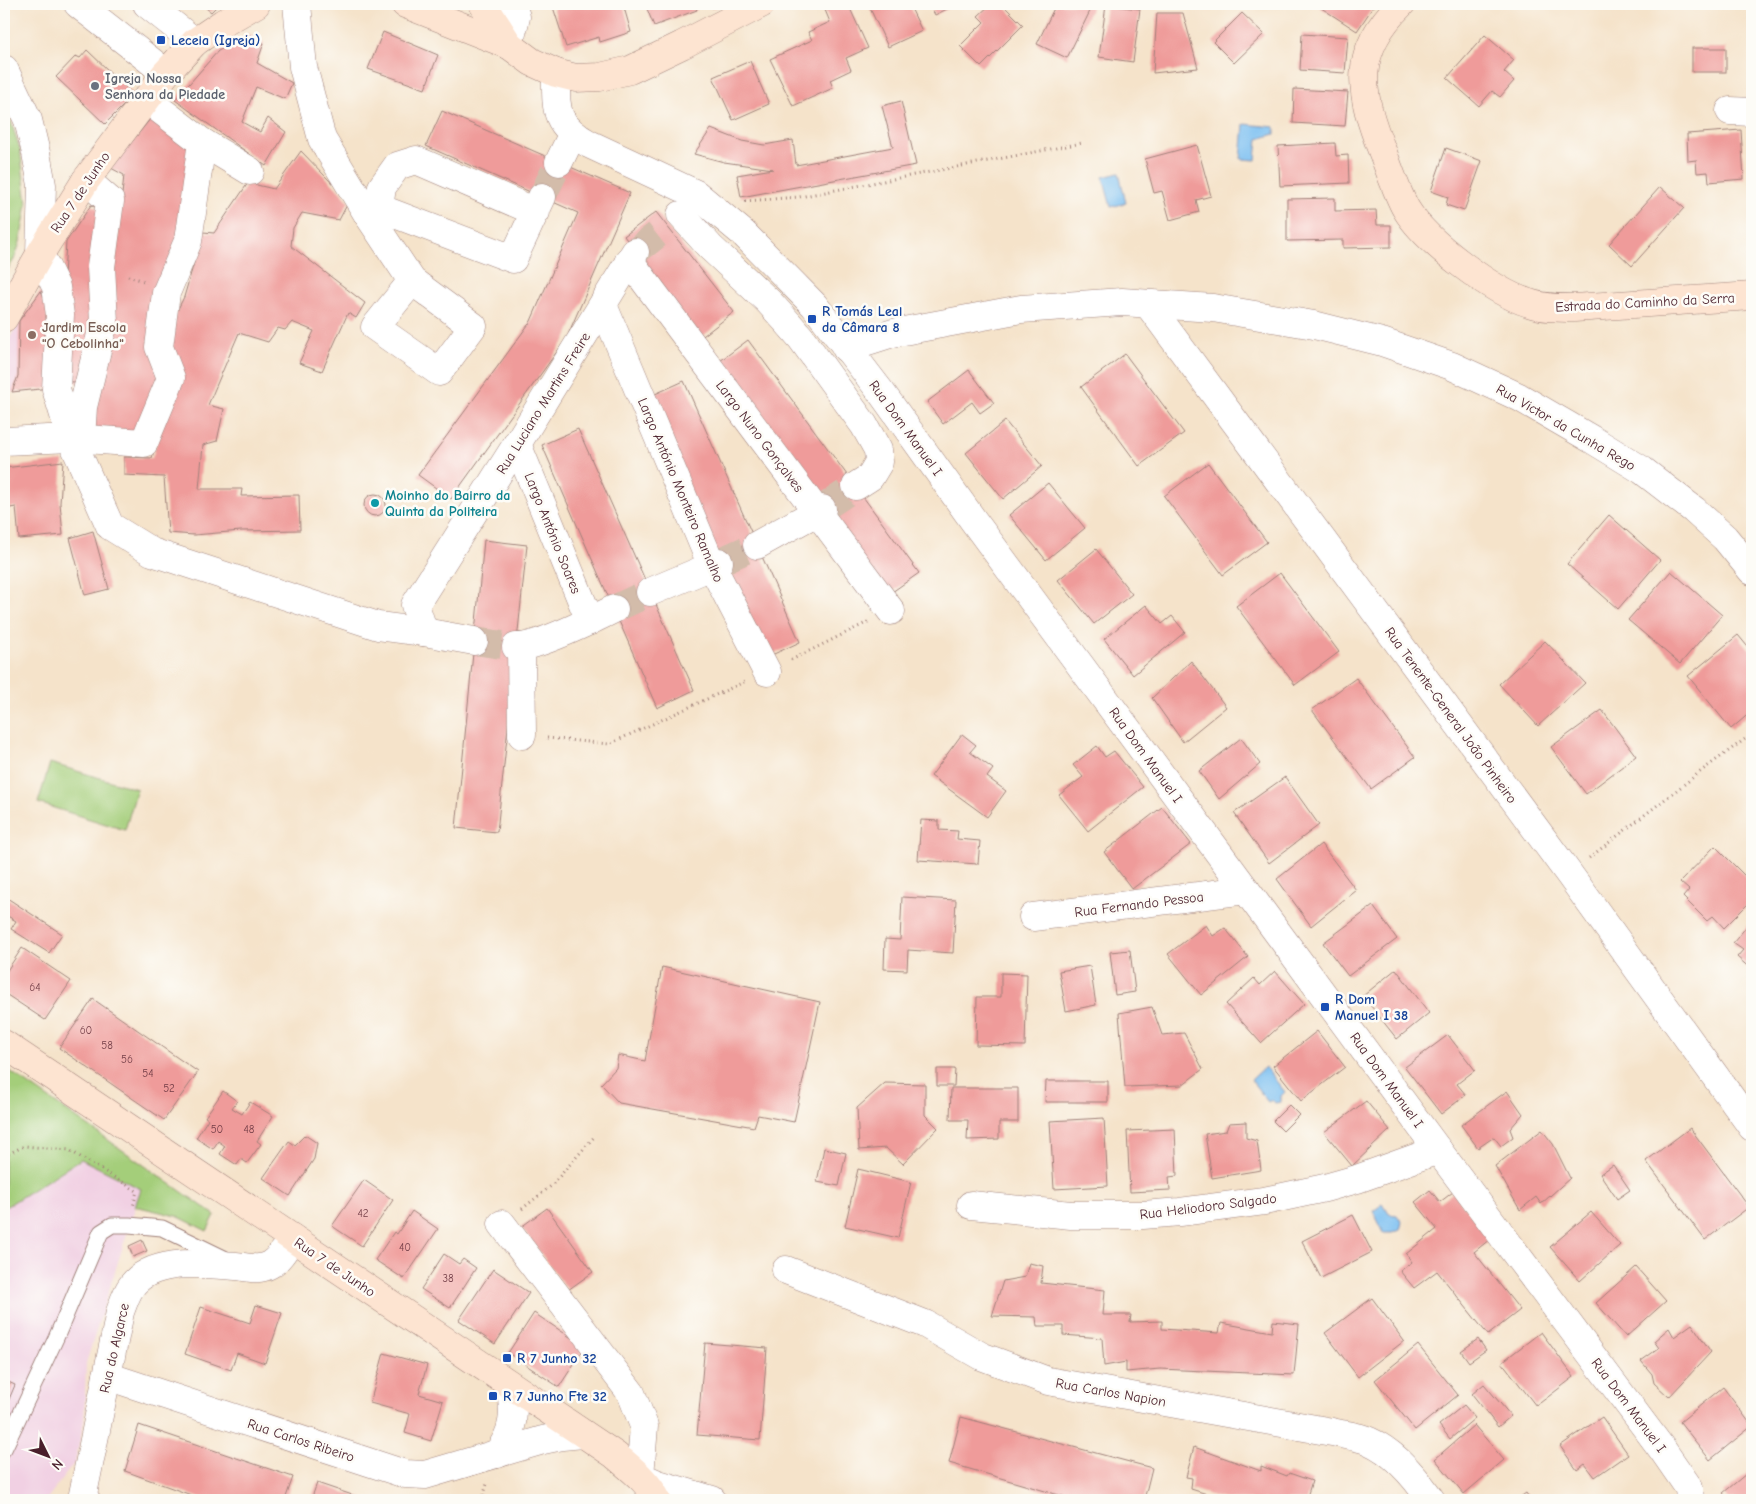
<svg xmlns="http://www.w3.org/2000/svg" width="1756" height="1504" font-family="'Comic Neue',sans-serif">
<rect width="100%" height="100%" fill="#fdfcf7"/>
<filter id="ink" filterUnits="userSpaceOnUse"><feTurbulence type="fractalNoise" baseFrequency=".02" numOctaves="2"/><feDisplacementMap in="SourceGraphic" scale="10" xChannelSelector="R" yChannelSelector="G"/><feConvolveMatrix kernelMatrix="1 2 1 2 8 2 1 2 1" color-interpolation-filters="sRGB"/></filter>
<filter id="wash" filterUnits="userSpaceOnUse"><feTurbulence type="fractalNoise" baseFrequency=".0096" numOctaves="4" result="noise"/><feDisplacementMap in="SourceGraphic" scale="20" xChannelSelector="R" yChannelSelector="G"/><feGaussianBlur stdDeviation="1.12" result="paint"/><feColorMatrix in="noise" values="0 0 0 0 0 0 0 0 0 0 0 0 0 0 0 0 0 1.4 0 .05"/><feComposite in="paint" operator="in"/></filter>
<g filter="url(#wash)">
<rect width="100%" height="100%" fill="#f5e3ca"/>
<g fill="#f1d0e3">
<path d="M41 291 54 316 50 388 4 393V349L19 321Z"/>
<path d="M81 1159 141 1189 86 1363 84 1422 75 1462 46 1500H4V1208Z"/>
</g>
<g fill="#a4ce7a" stroke="#777652">
<path d="M4 101 20 149 27 204 20 242 15 258 4 275Z"/>
<path d="M50 763 137 789 125 830 38 803Z"/>
<path d="M4 1067 215 1215 207 1231 177 1216 135 1206 141 1189 81 1159 4 1208Z"/>
</g>
<g fill="#7bbff1" stroke="#626f8e">
<path d="M1244 124 1275 127V134L1258 139 1256 160 1241 159Z"/>
<path d="M1119 173 1126 203 1111 207 1103 177Z"/>
<path d="M1265 1067 1285 1092 1281 1096V1102L1275 1103 1272 1100 1268 1102 1251 1080Z"/>
<path d="M1383 1204 1389 1214 1397 1215 1402 1222 1400 1230 1392 1233H1384L1373 1211Z"/>
</g>
<g id="blocks">
<g fill="#ef9b9a">
<path d="M201 4H219L211 12Z"/>
<path d="M552 4H623L631 32 600 42 599 37 566 47Z"/>
<path d="M645 4H694L697 10 654 26Z"/>
<path d="M711 4H726L712 8Z"/>
<path d="M839 4H848L868 48 846 58 851 70 830 80 833 88 793 106 770 59 812 40 808 32 830 22 825 10Z"/>
<path d="M868 4H909L922 31 888 47Z"/>
<path d="M929 4H957L935 15Z"/>
<path d="M991 4H1002L1023 25 981 67 960 46 984 22 978 16Z"/>
<path d="M1056 4 1093 5 1067 58 1037 44Z"/>
<path d="M1315 4H1375L1357 31Z"/>
<path d="M1106 5 1140 9 1133 62 1099 57Z"/>
<path d="M1157 13H1183L1198 68 1153 73Z"/>
<path d="M1242 13 1264 34 1234 63 1213 42Z"/>
<path d="M383 32 438 55 425 89 368 69Z"/>
<path d="M1302 34 1348 37 1345 73 1300 70Z"/>
<path d="M249 35 264 43 257 63 292 83 285 99 256 87 242 122 260 132 268 118 286 132 266 166 175 100 218 51Z"/>
<path d="M1485 35 1514 60 1504 72 1514 81 1500 97 1492 91 1479 106 1447 78Z"/>
<rect x="1692" y="48" width="34" height="24"/>
<path d="M87 50 134 95 105 124 56 77 76 56 80 58Z"/>
<path d="M750 61 769 104 733 120 713 77Z"/>
<path d="M1294 89 1348 92 1345 126 1293 123Z"/>
<path d="M901 101 916 165 741 197 737 175 773 169 724 162 694 154 711 129 742 141 764 145 793 140 796 165 893 147 882 106Z"/>
<path d="M442 111 630 193 566 339 451 499 418 475 531 321 578 213 426 146Z"/>
<path d="M151 118 196 146 163 380 138 434 89 428 113 285 124 175 111 168Z"/>
<path d="M1741 130 1744 179 1709 182 1708 172 1697 173 1696 160 1688 161 1687 134Z"/>
<path d="M1335 143 1336 156 1348 155 1349 183 1280 186 1278 146Z"/>
<path d="M1197 145 1211 196 1196 200 1199 212 1170 220 1162 191 1154 193 1145 159Z"/>
<path d="M1446 148 1482 161 1464 211 1446 205 1448 197 1431 191Z"/>
<path d="M301 151 349 201 339 220 302 213 293 228 291 246 365 303 356 318 348 313 322 371 299 363 314 331 292 322 285 330 278 328 268 342 239 333 208 405 224 409 217 441 203 445 199 489H242L241 496 299 495 300 530 241 531 194 535 168 533 164 477 124 475V457L152 458 156 444 171 344 170 325 184 297 203 232 214 233 248 183 274 189Z"/>
<path d="M1660 187 1684 208 1632 266 1609 244Z"/>
<path d="M1335 198V211L1376 210 1377 225H1391V247L1343 248V240L1287 241V199Z"/>
<path d="M91 205 101 210 98 320 80 383 67 381 64 276 66 242Z"/>
<path d="M656 212 734 312 699 339 624 236Z"/>
<path d="M41 291 54 316 50 388 12 392 18 376 19 321Z"/>
<path d="M748 340 919 573 885 597 716 364Z"/>
<path d="M1125 354 1184 433 1139 466 1081 387Z"/>
<path d="M969 370 994 403 980 413 972 402 943 424 927 402Z"/>
<path d="M684 381 800 642 763 659 644 399Z"/>
<path d="M1005 421 1042 466 1003 499 966 453Z"/>
<path d="M578 429 694 690 657 708 542 445Z"/>
<path d="M63 461 60 503 63 535 19 539 16 507 4 509V468Z"/>
<path d="M1208 463 1267 542 1223 575 1164 496Z"/>
<path d="M1048 483 1085 528 1046 560 1009 515Z"/>
<circle cx="375" cy="505" r="11"/>
<path d="M1609 515 1660 560 1618 609 1567 564Z"/>
<path d="M93 531 109 589 85 595 70 538Z"/>
<path d="M484 540 527 545 497 832 456 828Z"/>
<path d="M1096 549 1132 594 1094 624 1058 580Z"/>
<path d="M1671 571 1722 615 1680 664 1628 620Z"/>
<path d="M1280 573 1339 652 1295 685 1236 606Z"/>
<path d="M1146 605 1162 624 1172 616 1185 632 1133 675 1104 639Z"/>
<path d="M1738 635 1752 652V711L1731 729 1688 676Z"/>
<path d="M1545 641 1585 683 1538 726 1499 684Z"/>
<path d="M1191 661 1226 707 1183 742 1152 698Z"/>
<path d="M1356 678 1415 757 1371 789 1312 710Z"/>
<path d="M1602 710 1636 756 1586 794 1551 747Z"/>
<path d="M962 734 976 745 970 752 993 769 987 777 1006 791 987 817 931 776Z"/>
<path d="M1241 738 1260 764 1219 799 1199 771Z"/>
<path d="M1097 746 1105 757 1114 751 1143 787 1088 831 1059 795 1083 777 1073 765Z"/>
<path d="M1285 777 1319 825 1269 863 1234 813Z"/>
<path d="M1162 807 1191 844 1132 889 1104 852Z"/>
<path d="M921 820 939 821V830L958 831 957 839 980 841 978 864 918 860Z"/>
<path d="M1321 844 1356 890 1311 926 1277 879Z"/>
<path d="M1715 846 1752 883V900L1724 928 1713 916 1707 921 1683 897 1689 890 1680 882Z"/>
<path d="M4 896 62 934 49 953 11 929 16 921 4 914Z"/>
<path d="M902 897 956 900 953 953 908 950 907 970 884 969 885 939 900 940Z"/>
<path d="M1373 906 1397 939 1348 976 1323 943Z"/>
<path d="M1752 920V970L1737 957 1743 950 1733 943Z"/>
<path d="M1206 925 1213 936 1225 928 1248 957 1201 995 1168 954Z"/>
<path d="M22 948 71 981 45 1020 4 993V975Z"/>
<path d="M1130 950 1135 992 1115 995 1110 952Z"/>
<path d="M1090 966 1096 1005 1066 1011 1059 971Z"/>
<path d="M662 967 820 1002 794 1122 758 1115 754 1127 619 1103 601 1084 616 1068 618 1055 645 1061Z"/>
<path d="M1396 969 1429 1013 1397 1039 1363 996Z"/>
<path d="M1275 971 1304 1004 1261 1043 1226 1004 1254 978 1260 985Z"/>
<path d="M1001 973 1027 974 1025 1046 976 1045 977 997H1001Z"/>
<path d="M93 999 198 1072 164 1120 59 1048Z"/>
<path d="M1152 1007 1162 1035 1184 1033 1203 1069 1182 1085 1125 1087 1119 1013Z"/>
<path d="M1317 1031 1345 1067 1301 1101 1273 1066Z"/>
<path d="M1448 1035 1475 1070 1457 1084 1466 1095 1441 1114 1405 1067Z"/>
<path d="M937 1069H955L954 1086H937Z"/>
<path d="M1046 1081H1108V1102H1045Z"/>
<path d="M885 1083 925 1084V1115L938 1128 903 1164 886 1148 859 1150 857 1108Z"/>
<path d="M951 1088H1018V1122H999V1139L967 1140 968 1120H950Z"/>
<path d="M223 1091 237 1101 232 1108 242 1114 250 1102 273 1116 257 1141 261 1144 247 1163 241 1159 237 1165 220 1154 225 1146 218 1141 213 1149 196 1138 208 1119 205 1117Z"/>
<path d="M1507 1091 1523 1114 1510 1129 1513 1137 1501 1146 1494 1137 1478 1148 1461 1125Z"/>
<path d="M1366 1101 1390 1130 1352 1166 1324 1132Z"/>
<path d="M1289 1105 1299 1115 1283 1131 1273 1121Z"/>
<path d="M1104 1118 1108 1186 1054 1189 1050 1121Z"/>
<path d="M1246 1122V1138L1257 1141 1261 1170 1212 1178 1205 1134 1226 1131 1229 1123Z"/>
<path d="M1690 1128 1749 1207 1705 1240 1646 1161Z"/>
<path d="M1175 1129 1177 1176 1169 1177 1170 1190 1130 1192 1127 1131Z"/>
<path d="M1542 1130 1553 1144 1570 1178 1541 1204 1536 1197 1520 1210 1495 1166Z"/>
<path d="M305 1135 317 1143 314 1159 290 1196 263 1178 289 1141 295 1145Z"/>
<path d="M824 1148 846 1153 839 1186 817 1182Z"/>
<path d="M1613 1165 1630 1190 1617 1199 1600 1174Z"/>
<path d="M858 1169 911 1182 898 1238 845 1226Z"/>
<path d="M364 1180 393 1200 362 1246 332 1226Z"/>
<path d="M1430 1190 1440 1202 1453 1192 1490 1239 1474 1252 1520 1310 1488 1335 1437 1271 1414 1288 1400 1271 1412 1262 1406 1254 1437 1229 1415 1202Z"/>
<path d="M547 1208 593 1272 568 1290 521 1227Z"/>
<path d="M412 1211 438 1229 404 1279 375 1260 394 1232 397 1234Z"/>
<path d="M1591 1212 1620 1245 1580 1281 1550 1247Z"/>
<path d="M1353 1215 1372 1252 1321 1278 1302 1241Z"/>
<path d="M142 1240 147 1251 133 1257 129 1246Z"/>
<path d="M444 1254 459 1264 463 1259 476 1268 450 1308 421 1289Z"/>
<path d="M1029 1263 1043 1266 1041 1283 1105 1290 1103 1315H1131L1130 1322 1162 1321V1329L1219 1333 1221 1323 1272 1332 1273 1321 1299 1324 1294 1375 1160 1369 1126 1372V1362L1104 1366 1102 1338 1063 1335V1326H1037L1036 1317 992 1316 1003 1281 1025 1277Z"/>
<path d="M1636 1267 1666 1301 1626 1337 1596 1303Z"/>
<path d="M493 1269 529 1293 495 1344 459 1320Z"/>
<path d="M1372 1298 1404 1341 1358 1377 1325 1333Z"/>
<path d="M256 1305 282 1313 265 1363 237 1353 231 1370 185 1354 201 1307 250 1323Z"/>
<path d="M534 1313 585 1347 559 1387 508 1353Z"/>
<path d="M1692 1324 1711 1352 1669 1397 1654 1383 1652 1374 1641 1361 1659 1348 1654 1341 1669 1328 1674 1337Z"/>
<path d="M1541 1332 1574 1377 1536 1406 1502 1362Z"/>
<path d="M1478 1339 1486 1350 1469 1362 1461 1351Z"/>
<path d="M705 1343 767 1348 760 1440 697 1435Z"/>
<path d="M1418 1345 1458 1395 1415 1430 1375 1380Z"/>
<path d="M384 1353 427 1365 419 1394 443 1401 431 1441 405 1433 410 1414 370 1403Z"/>
<path d="M4 1380 15 1385 4 1411Z"/>
<path d="M1484 1384 1511 1416 1498 1427 1472 1394Z"/>
<path d="M1723 1387 1752 1426 1710 1460 1680 1422Z"/>
<path d="M1464 1405 1475 1418 1450 1439 1439 1425Z"/>
<path d="M961 1417 1152 1468 1144 1500H1076L949 1463Z"/>
<path d="M1602 1417 1628 1454 1595 1477 1585 1464 1577 1470 1560 1446Z"/>
<path d="M139 1425 293 1477 285 1500H205L125 1471Z"/>
<path d="M1474 1425 1504 1460 1464 1494 1435 1459Z"/>
<path d="M1194 1447 1261 1471V1466L1287 1476 1289 1473 1312 1481 1306 1500H1226L1191 1489 1192 1478 1186 1477Z"/>
<path d="M1752 1469V1500H1729L1723 1493Z"/>
<path d="M317 1483 367 1500H311Z"/>
<path d="M1526 1493 1531 1500H1516Z"/>
</g>
</g>
</g>
<g filter="url(#ink)">
<use href="#blocks" fill-opacity="0" stroke="#a0817a" stroke-width="1"/>
<g fill="none" stroke-linecap="round" stroke-linejoin="round">
<g stroke="#d3bcaa" stroke-width="28" stroke-dasharray="28 14" stroke-linecap="butt">
<path d="M542 197 559 162"/>
<path d="M635 252 668 226"/>
<path d="M822 509 856 486"/>
<path d="M719 562 757 545"/>
<path d="M614 609 650 592"/>
<path d="M474 641 516 647"/>
</g>
<defs>
<path id="lane" d="M4 1449 56 1338 101 1232 112 1225H129L162 1228 228 1260"/>
<g id="street">
<path d="M78 4 166 73"/>
<path d="M147 4 195 42"/>
<path d="M297 4 303 67 322 139 368 215"/>
<path d="M509 45 516 17 512 4"/>
<path d="M4 69 28 120 36 153 42 185 40 254 56 287 60 315 56 389 71 438 110 526 152 552 378 626 424 632 474 641"/>
<path d="M556 73C556 111 554 124 589 144L696 194 744 234 814 305 881 392 973 520 1438 1150 1662 1449 1689 1488 1690 1500"/>
<path d="M146 99 202 142 250 171"/>
<path d="M1730 111 1752 112"/>
<path d="M559 162 572 135"/>
<path d="M379 208 368 215 412 281 473 326 439 372 375 327 412 281"/>
<path d="M536 212 416 160 397 166 382 187 379 208 513 259 542 197"/>
<path d="M681 215 710 247 768 301 788 323 801 338 864 425 878 450 879 462 870 477 856 486"/>
<path d="M629 260 891 611"/>
<path d="M1148 304 1569 874 1752 1127"/>
<path d="M603 305 712 566 767 672"/>
<path d="M846 348 893 333 1021 309 1122 302 1213 308 1314 325 1382 342 1452 366 1519 397 1593 440 1642 470 1694 510 1725 538 1752 571"/>
<path d="M81 439 83 407 104 322 101 267 110 201 86 180"/>
<path d="M4 441 71 438 144 443 171 378 159 347 166 293 188 241 202 142"/>
<path d="M517 444 590 621"/>
<path d="M757 545 822 509"/>
<path d="M650 592 712 566 719 562"/>
<path d="M424 632 415 605 517 444 635 252"/>
<path d="M516 647C536 648 594 619 614 609"/>
<path d="M521 647 522 735"/>
<path d="M1033 917 1246 890"/>
<path d="M971 1205 1071 1215H1143L1180 1212 1264 1201 1325 1188 1357 1179 1438 1150"/>
<path d="M502 1224 631 1393 644 1426 640 1476 658 1484 712 1500"/>
<path d="M786 1270 925 1324 981 1356 1048 1381 1332 1432C1344 1435 1358 1436 1369 1441 1394 1452 1416 1478 1431 1500"/>
<path d="M107 1376 405 1474 425 1475 543 1440 562 1436 583 1434"/>
<path d="M497 1454C515 1431 515 1413 510 1385"/>
<path d="M86 1500 82 1499 120 1312C123 1304 126 1294 131 1287 151 1257 205 1264 236 1266 248 1267 258 1271 269 1265 279 1260 286 1247 292 1238"/>
</g>
<g id="secondary">
<path d="M405 4 509 45 532 62 556 73 576 78 600 77 630 70 682 45 761 4"/>
<path d="M483 4 509 45"/>
<path d="M1401 4C1351 53 1359 93 1383 153 1390 171 1397 193 1406 209 1426 242 1493 292 1529 303 1543 308 1559 308 1574 308L1752 296"/>
<path d="M4 318 40 254 86 180 166 73 195 42 223 23 256 4"/>
<path d="M4 1044 615 1455C631 1469 648 1481 657 1500"/>
</g>
</defs>
<use href="#lane" stroke="#a0817a" stroke-width="17"/>
<use href="#street" stroke="#a0817a" stroke-width="29"/>
<use href="#secondary" stroke="#a0817a" stroke-width="29"/>
<g stroke="#a0817a" stroke-width="3" stroke-dasharray="1 4" stroke-linecap="butt">
<path d="M745 201 799 197 1082 143"/>
<path d="M128 276 144 281"/>
<path d="M791 660 868 622"/>
<path d="M547 738 609 744 744 682"/>
<path d="M1589 858 1704 769 1752 734"/>
<path d="M4 1156 24 1146 69 1150 137 1191 133 1207"/>
<path d="M522 1209 551 1186 594 1137"/>
<path d="M482 1500 487 1484"/>
</g>
<use href="#lane" stroke="#fff" stroke-width="15"/>
<use href="#street" stroke="#fff" stroke-width="28"/>
<use href="#secondary" stroke="#fde4d1" stroke-width="28"/>
</g>
</g>
<g fill="#1a4fb4" stroke="#fdfcf7" stroke-width="2">
<rect x="156" y="35" width="10" height="10" rx="2.5"/>
<rect x="807" y="314" width="10" height="10" rx="2.5"/>
<rect x="1320" y="1002" width="10" height="10" rx="2.5"/>
<rect x="502" y="1353" width="10" height="10" rx="2.5"/>
<rect x="488" y="1391" width="10" height="10" rx="2.5"/>
</g>
<circle fill="#6b7280" stroke="#fdfcf7" stroke-width="2" cx="95" cy="86" r="5"/>
<circle fill="#8d6e63" stroke="#fdfcf7" stroke-width="2" cx="32" cy="335" r="5"/>
<circle fill="#0f9aa8" stroke="#fdfcf7" stroke-width="2" cx="375" cy="503" r="5"/>
<g text-anchor="middle" stroke-width="5" stroke-linejoin="round" paint-order="stroke">
<g font-size="11" fill="#733e47">
<text x="35" y="991">64</text>
<text x="86" y="1034">60</text>
<text x="107" y="1049">58</text>
<text x="127" y="1063">56</text>
<text x="148" y="1077">54</text>
<text x="169" y="1092">52</text>
<text x="217" y="1133">50</text>
<text x="249" y="1133">48</text>
<text x="363" y="1217">42</text>
<text x="405" y="1251">40</text>
<text x="448" y="1282">38</text>
</g>
<g font-size="14" font-weight="bold" fill="#164399" stroke="#fdfcf7" text-anchor="start">
<text x="171" y="45">Leceia (Igreja)</text>
<text x="822" y="316">R Tomás Leal<tspan x="822" dy="16">da Câmara 8</tspan></text>
<text x="1335" y="1004">R Dom<tspan x="1335" dy="16">Manuel I 38</tspan></text>
<text x="517" y="1363">R 7 Junho 32</text>
<text x="503" y="1401">R 7 Junho Fte 32</text>
</g>
<g font-size="14" font-weight="bold" fill="#5b616d" stroke="#fdfcf7" text-anchor="start">
<text x="105" y="83">Igreja Nossa<tspan x="105" dy="16">Senhora da Piedade</tspan></text>
</g>
<g font-size="14" fill="#4a1f2b" stroke="#fdfcf7">
<text transform="translate(80 192) rotate(-56)" y="5">Rua 7 de Junho</text>
<text transform="translate(1645 302) rotate(-3)" y="5">Estrada do Caminho da Serra</text>
<text transform="translate(543 403) rotate(-58)" y="5">Rua Luciano Martins Freire</text>
<text transform="translate(1566 427) rotate(30)" y="5">Rua Victor da Cunha Rego</text>
<text transform="translate(906 428) rotate(54)" y="5">Rua Dom Manuel I</text>
<text transform="translate(760 436) rotate(53)" y="5">Largo Nuno Gonçalves</text>
<text transform="translate(681 490) rotate(67)" y="5">Largo António Monteiro Ramalho</text>
<text transform="translate(553 533) rotate(68)" y="5">Largo António Soares</text>
<text transform="translate(1451 715) rotate(54)" y="5">Rua Tenente-General João Pinheiro</text>
<text transform="translate(1146 755) rotate(54)" y="5">Rua Dom Manuel I</text>
<text transform="translate(1139 904) rotate(-7)" y="5">Rua Fernando Pessoa</text>
<text transform="translate(1387 1080) rotate(54)" y="5">Rua Dom Manuel I</text>
<text transform="translate(1208 1206) rotate(-7)" y="5">Rua Heliodoro Salgado</text>
<text transform="translate(335 1267) rotate(34)" y="5">Rua 7 de Junho</text>
<text transform="translate(114 1348) rotate(-77)" y="5">Rua do Algarce</text>
<text transform="translate(1111 1392) rotate(10)" y="5">Rua Carlos Napion</text>
<text transform="translate(1629 1405) rotate(53)" y="5">Rua Dom Manuel I</text>
<text transform="translate(301 1440) rotate(18)" y="5">Rua Carlos Ribeiro</text>
</g>
<g font-size="14" font-weight="bold" fill="#785e54" stroke="#fdfcf7" text-anchor="start">
<text x="42" y="332">Jardim Escola<tspan x="42" dy="16">"O Cebolinha"</tspan></text>
</g>
<g font-size="14" font-weight="bold" fill="#0d838f" stroke="#fdfcf7" text-anchor="start">
<text x="385" y="500">Moinho do Bairro da<tspan x="385" dy="16">Quinta da Politeira</tspan></text>
</g>
</g>
<rect width="1756" height="1504" fill="none" stroke="#fdfcf7" stroke-width="20"/>
<g transform="translate(48 1456) rotate(132)" stroke="#fdfcf7" stroke-width="4" paint-order="stroke">
<path d="M0-4L9 19L0 12L-9 19Z" fill="#4a1f2b"/>
<text y="-8" font-size="14" font-weight="bold" text-anchor="middle" fill="#4a1f2b">N</text>
</g>
</svg>
